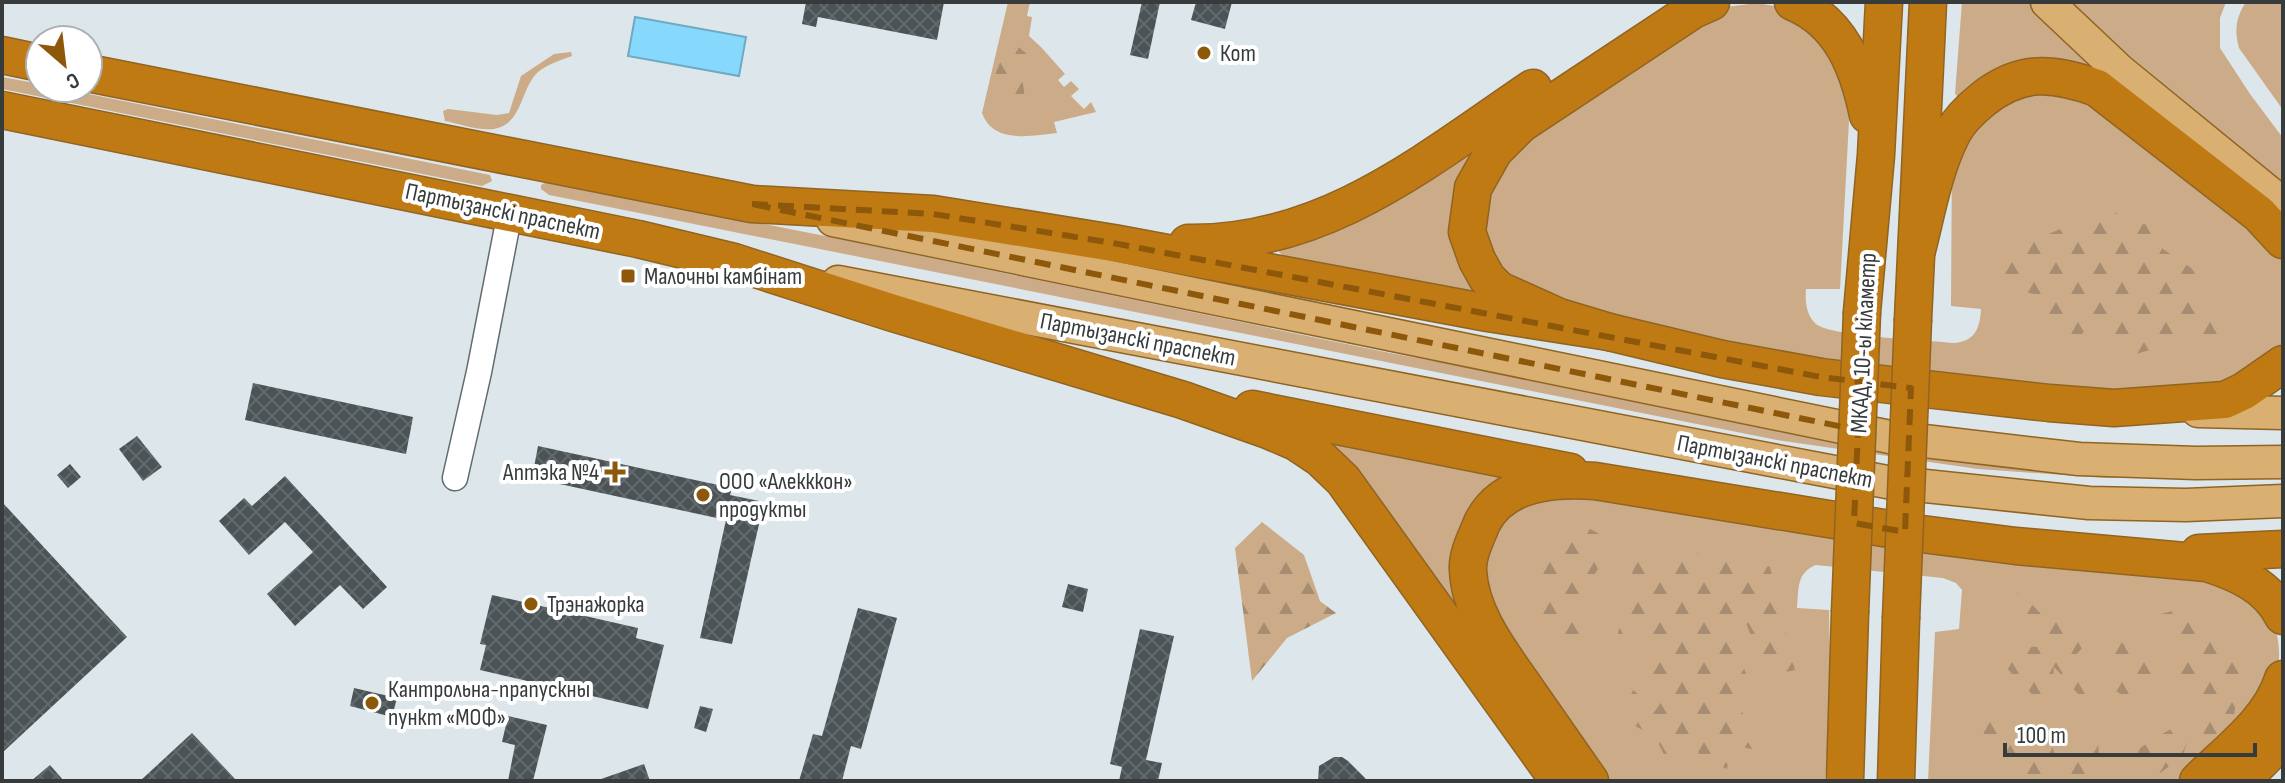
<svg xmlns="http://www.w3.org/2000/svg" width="2285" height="783" font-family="'Sofia Sans Condensed',sans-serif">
<defs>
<pattern id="forest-firs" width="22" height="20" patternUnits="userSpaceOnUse" patternTransform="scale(2)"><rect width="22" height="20" fill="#ccab88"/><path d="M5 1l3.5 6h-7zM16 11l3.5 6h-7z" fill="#a68c70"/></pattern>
<pattern id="building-cross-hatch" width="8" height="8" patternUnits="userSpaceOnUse" patternTransform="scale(2)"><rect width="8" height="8" fill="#4b5356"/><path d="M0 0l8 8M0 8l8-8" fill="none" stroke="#636a6c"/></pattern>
</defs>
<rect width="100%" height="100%" fill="#dde7eb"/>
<g fill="#ccab88">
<path d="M1008 2H1030L1027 16 1032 17 1029 36 1041 47 1065 74 1058 80 1064 87 1071 81 1079 89 1071 96 1084 109 1091 102 1096 112 1054 122 1057 133C1031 136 993 144 982 113Z"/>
<path d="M1962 2H2031L2111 85 1962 100 1955 94Z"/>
<path d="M2060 2H2226L2220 18V48L2250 94 2283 138V192Z"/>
<path d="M2246 2H2283V110L2239 48C2234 30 2236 17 2246 2Z"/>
<path d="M1757 3 1786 8 1816 25 1848 94 1849 121 1840 289H1806C1805 301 1806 315 1816 324 1833 337 1928 340 1953 343 1975 342 1980 328 1981 309L1951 306 1952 152 2016 91 2082 92 2283 248V351L2264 371 2185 396 1831 370 1559 313 1485 260 1483 187 1499 160 1718 8Z"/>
<path d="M571 52 572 56C561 60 548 64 538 72 520 89 523 124 494 129 479 131 460 124 445 121L443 111 448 109 497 115 509 113 521 76 554 54Z"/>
<path d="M2 77 40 84V88H59L490 175 492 181 482 186 2 89Z"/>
<path d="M1484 142 1474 287 1470 291 1285 258 1279 252V248Z"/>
<path d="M548 181 825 236 1390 353 1577 387 2283 468V478H2106L1978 469 1777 440 549 195 541 189V185Z"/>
<path d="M1334 444 1521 477 1484 503 1479 640 1330 450Z"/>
<path d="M1549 494 2196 568C2208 576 2260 604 2267 612 2278 627 2281 650 2278 668L2190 781H1928L1935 632 1959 629 1962 590 1956 583 1943 578 1816 565C1796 573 1799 589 1797 608L1829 610 1831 727 1825 781H1601L1497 633 1479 560 1501 517Z"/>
</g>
<g fill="url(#forest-firs)">
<path d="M1015 44 1034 60 1023 84 1028 121 996 98 990 87 1006 48Z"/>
<path d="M2111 208 2125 221 2149 225 2163 249 2197 272C2192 300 2208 316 2228 334L2219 350H2201L2203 325 2185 318 2191 338 2129 356 2104 334 2083 332 2075 362 2034 294 2000 287V254Z"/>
<path d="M1262 522 1304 555 1320 601 1336 613 1287 638 1252 681 1235 548Z"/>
<path d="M1580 523 1613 542 1578 604 1581 659 1546 626 1527 568Z"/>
<path d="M1663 532 1714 563 1741 555 1770 567 1795 670 1765 676 1747 625 1727 621 1749 682 1732 698 1752 726 1755 750 1732 744 1727 769 1700 757 1692 738 1680 740 1687 757 1669 765 1655 736 1627 722 1620 677 1655 711 1667 694 1648 667 1661 640 1636 635 1627 651 1616 642 1638 549 1671 564Z"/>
<path d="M2020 592 2049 622 2071 617 2084 646 2074 657 2099 694 2087 704 2054 667 2050 708 2022 686 2002 662 1993 630 2012 646 2039 647 2011 598Z"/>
<path d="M2196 605 2207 627 2241 667 2233 722 2207 744 2199 720 2173 674 2176 640 2153 616Z"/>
<path d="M2133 642 2151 674 2128 698 2112 689 2105 643Z"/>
<path d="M1979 691 2018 758 2032 756 2018 733 2050 737 2057 763 2098 743 2101 781H2024L1999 772 1969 696Z"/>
<path d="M2177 725 2188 741 2182 757 2156 776 2155 781H2131L2127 756Z"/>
</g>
<path fill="#86d9fc" stroke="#6eaac2" stroke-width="2" d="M635 17 746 37 739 76 628 56Z"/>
<g fill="url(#building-cross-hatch)">
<path d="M806 2H944L937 40 818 17 816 27 802 24Z"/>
<path d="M1142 2H1160L1148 59 1130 55Z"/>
<path d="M1196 2H1232L1225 29 1191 20Z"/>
<path d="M253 383 413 417 406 454 245 420Z"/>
<path d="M137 436 162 467 143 481 119 449Z"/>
<path d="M538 446 732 488 730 495 764 502 732 644 700 638 726 520 532 478Z"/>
<path d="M70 464 81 477 68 488 57 475Z"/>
<path d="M285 476 387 587 363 609 340 585 295 626 267 594 313 552 285 522 249 555 219 521 244 498 252 506Z"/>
<path d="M2 502 127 637 2 753Z"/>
<path d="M1068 584 1088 589 1083 612 1062 607Z"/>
<path d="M492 595 638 628 636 638 664 645 648 709 480 670 486 645 480 644Z"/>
<path d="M858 608 897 618 861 749 851 746 842 781H799L813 734 822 736Z"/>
<path d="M1140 629 1174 636 1146 760 1162 763 1158 781H1119L1122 767 1110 764Z"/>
<path d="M354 688 397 698 392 717 350 706Z"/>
<path d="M700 706 713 709 706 732 694 728Z"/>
<path d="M508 716 547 725 533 781H508L515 745 502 742Z"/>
<path d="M192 733 237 781H140Z"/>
<path d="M1334 757H1342L1348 761 1368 781H1318L1319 766Z"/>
<path d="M644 764 650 781H602L601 779Z"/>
<path d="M50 765 64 781H31Z"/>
</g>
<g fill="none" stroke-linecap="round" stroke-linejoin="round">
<defs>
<path id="minor" d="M455 478 479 372 510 212"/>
<g id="major">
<path d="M2047 2 2119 70 2283 204"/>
<path d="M833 220 1890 437 2079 459 2196 463 2283 462"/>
<path d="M838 282 1887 482 2089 503 2186 505 2283 501"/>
<path d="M2198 411 2283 413"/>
</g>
<g id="highway">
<path d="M1711 2 1693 10 1521 124 1494 151 1473 188 1467 232 1477 260 1487 278 1499 290 1559 317 1609 332 1722 359 1821 377 2049 403 2114 408 2225 400 2244 391 2283 364"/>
<path d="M1793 2C1841 22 1858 67 1868 115"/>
<path d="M2 55 40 63"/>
<path d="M88 73 752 204 933 214 1113 243 1488 313 1609 332"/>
<path d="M2 110 638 239 734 262 893 313 1183 400 1268 430 1296 442 1320 458 1343 480 1559 781"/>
<path d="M1188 243C1325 245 1425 161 1533 88"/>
<path d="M1917 250C1927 211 1934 168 1953 132 1960 119 1971 109 1982 100 2020 69 2053 72 2097 88L2259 214 2283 240"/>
<path d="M1862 312 1876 155 1884 2"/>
<path d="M1913 319 1928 2"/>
<path d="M1252 409 1570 472"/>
<path d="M2199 553 2283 549"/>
<path d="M1590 781C1570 752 1550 724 1530 695 1505 658 1470 617 1468 570 1467 554 1476 538 1482 523 1502 482 1554 478 1595 481L1914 533 2016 546 2207 563C2238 573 2268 586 2283 616"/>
<path d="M1845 781 1850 613"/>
<path d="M1896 781 1901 619"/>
<path d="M2198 781C2228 751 2270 721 2283 679"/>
<path d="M2241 781 2283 739"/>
</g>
</defs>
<use href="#minor" stroke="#636b6f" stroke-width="27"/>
<use href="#major" stroke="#906422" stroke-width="35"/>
<use href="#highway" stroke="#906422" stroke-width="39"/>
<use href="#minor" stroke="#fff" stroke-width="24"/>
<use href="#major" stroke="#d9af72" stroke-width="32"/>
<use href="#highway" stroke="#c07a14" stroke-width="36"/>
<defs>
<g id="highway-bridge">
<path d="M1850 613 1862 312"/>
<path d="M1901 619 1913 319"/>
</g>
</defs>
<use href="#highway-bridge" stroke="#906422" stroke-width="39" stroke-linecap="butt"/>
<use href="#highway-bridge" stroke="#c07a14" stroke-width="36"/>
</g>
<path fill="none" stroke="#8d580a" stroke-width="6" stroke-dasharray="16 10" stroke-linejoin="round" d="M752 204 933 214 1113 243 1821 377 1911 388 1905 532 1854 523 1858 430Z"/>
<g fill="#8d580a" stroke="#fff" stroke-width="3">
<circle cx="1204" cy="53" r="8"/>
<rect x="620" y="268" width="16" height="16" rx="4"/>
<path d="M611 460h8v8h8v8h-8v8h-8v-8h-8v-8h8z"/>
<circle cx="703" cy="495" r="8"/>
<circle cx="531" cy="604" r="8"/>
<circle cx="372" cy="703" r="8"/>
</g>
<g text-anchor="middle" stroke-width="8" stroke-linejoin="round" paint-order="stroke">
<g font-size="24" fill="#373b3c" stroke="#fff" text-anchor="start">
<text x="1220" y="61">Кот</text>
<text x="644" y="284">Малочны камбінат</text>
<text x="599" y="480" text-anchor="end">Аптэка №4</text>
<text x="719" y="489">ООО «Алекккон»<tspan x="719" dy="28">продукты</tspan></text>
<text x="547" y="612">Трэнажорка</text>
<text x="388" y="697">Кантрольна-прапускны<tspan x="388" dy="28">пункт «МОФ»</tspan></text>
</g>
<g font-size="24" fill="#373b3c" stroke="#fff">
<text transform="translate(503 211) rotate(12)" y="8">Партызанскі праспект</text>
<text transform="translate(1138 339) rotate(11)" y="8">Партызанскі праспект</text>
<text transform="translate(1863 343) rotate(-87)" y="8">МКАД, 10-ы кіламетр</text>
<text transform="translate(1775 461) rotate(11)" y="8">Партызанскі праспект</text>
</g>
</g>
<rect width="2285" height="783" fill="none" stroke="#373b3c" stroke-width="8"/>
<g transform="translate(64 64) rotate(152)"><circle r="38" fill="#ffffff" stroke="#afb1b1" stroke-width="2"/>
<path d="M0-6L14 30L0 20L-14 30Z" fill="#8d580a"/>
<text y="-12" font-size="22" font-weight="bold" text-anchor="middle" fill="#373b3c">С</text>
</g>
<path d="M2005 743v12h250v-12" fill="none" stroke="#373b3c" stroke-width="4"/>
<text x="2017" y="743" font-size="24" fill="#373b3c" stroke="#ffffff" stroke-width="6" paint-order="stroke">100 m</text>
</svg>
